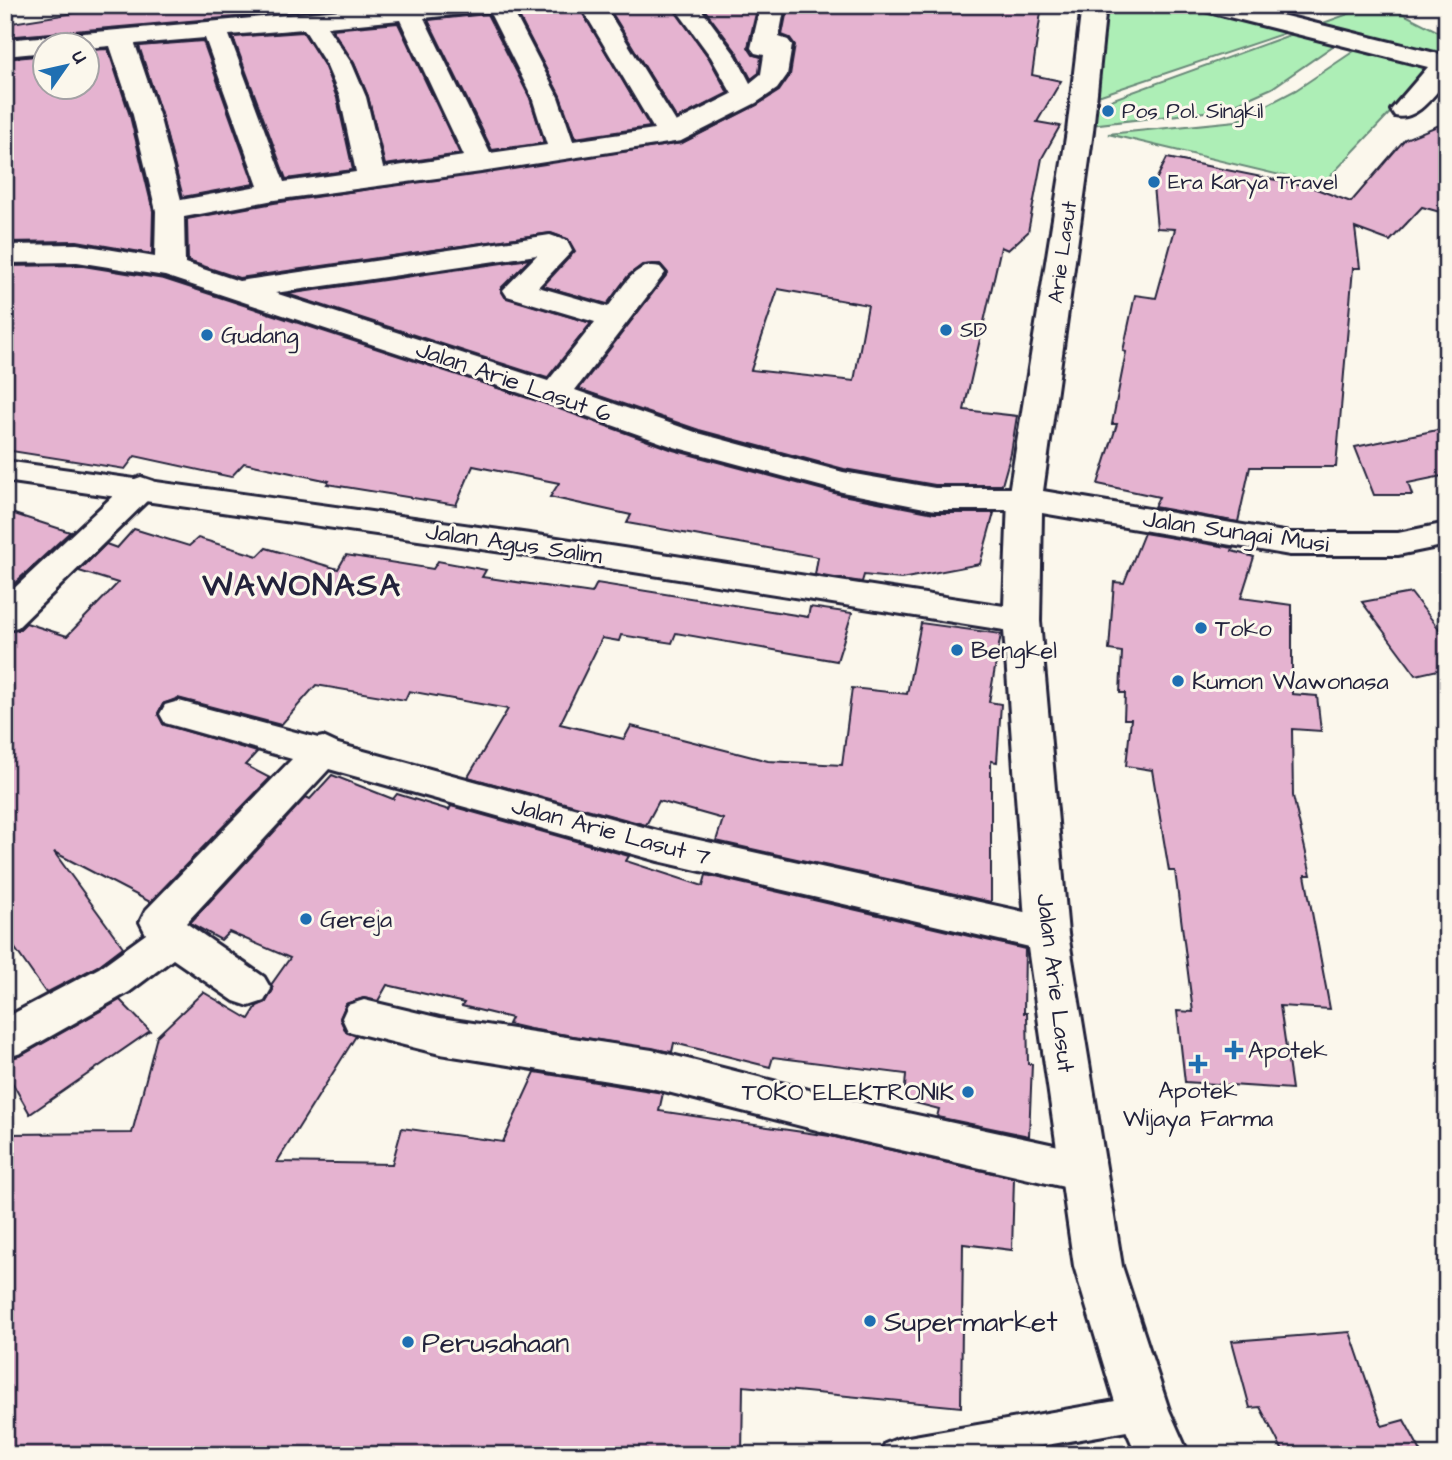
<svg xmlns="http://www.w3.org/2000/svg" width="1452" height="1460" font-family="'Architects Daughter',sans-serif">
<rect width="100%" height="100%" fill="#fbf7ec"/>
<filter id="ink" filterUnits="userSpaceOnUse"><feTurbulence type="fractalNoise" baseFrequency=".0143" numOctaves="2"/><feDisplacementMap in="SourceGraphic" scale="14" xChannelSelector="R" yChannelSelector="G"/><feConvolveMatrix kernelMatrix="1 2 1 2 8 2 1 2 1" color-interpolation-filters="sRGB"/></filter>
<g filter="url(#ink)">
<g fill="#adeeb6" stroke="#688878" stroke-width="2">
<path d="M1107 5H1171L1291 31 1095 97Z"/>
<path d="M1373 5H1386L1447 36V59L1312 27Z"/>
<path d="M1298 32 1340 41 1272 88 1222 110 1090 125 1097 105Z"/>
<path d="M1360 47 1433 67 1322 185 1108 134 1236 121 1296 90Z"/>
</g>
<g fill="#e5b3d0" stroke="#22223b" stroke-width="2" fill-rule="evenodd">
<path d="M94 5H361V6L5 37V24L94 10Z"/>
<path d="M557 5H578L650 127 575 138 560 96 515 9Z"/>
<path d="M607 5H671L709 58 728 93 677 119Z"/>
<path d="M701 5H758L748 47 753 55 761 57 759 73 751 79 738 54Z"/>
<path d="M788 5H961L1041 12 1032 75 1061 81 1037 122 1060 126 1042 158 1028 232 1008 250 1001 247 964 410 1017 416 1011 453 1002 485H935L844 469 699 430 579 389 668 273 660 264 642 265 628 276 607 304 543 286 575 251 568 239 551 233 239 278 188 261 187 219 274 203 682 143 757 105 779 91 790 75 795 45 790 38 782 35ZM778 289 868 305 854 381 751 370Z"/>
<path d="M487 14 530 98 544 143 492 150 428 20Z"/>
<path d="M398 23 460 154 385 165 368 96 354 63 332 29Z"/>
<path d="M303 32 324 65 337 98 353 170 286 179 233 37Z"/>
<path d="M203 41 254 184 183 197 161 114 139 46Z"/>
<path d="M108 49 130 116 153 211 152 254 77 241 5 242V59L46 55V88H88V50Z"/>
<path d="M1447 122V214L1422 207 1390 241 1355 228 1360 268H1353L1336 467H1250L1238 522 1154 507 1159 497 1098 484 1117 424H1112L1126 352 1123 351 1135 295 1156 298 1175 229 1157 228 1153 186 1167 158 1311 187 1351 202 1405 139Z"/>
<path d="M530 259 501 288 505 297 591 323 547 378 287 294Z"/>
<path d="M77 265 164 279 543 403 673 450 842 495 934 513H994L980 564 901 579 864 575 862 582 815 575 818 557 627 523 631 515 550 497 559 483 473 466 456 505 327 484 329 481 244 463 231 477 135 456 125 469 5 450V266Z"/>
<path d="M1447 428V475L1408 483 1412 495H1374L1355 447Z"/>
<path d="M5 511 70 532 5 592Z"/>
<path d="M134 529 189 546 198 538 258 556 266 548 338 569 346 555 433 569 438 561 486 570 482 577 592 593 597 583 808 617 810 607 852 613 837 661 676 633 672 643 621 635 619 641 602 638 560 724 624 739 631 726 768 761 842 765 852 688 907 694 921 623 1001 634 989 702 1001 704 997 762 991 761V902L716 841 723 819 659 801 646 825 468 777 508 709 409 691 405 700 316 685 281 725 178 698 163 704 158 713 163 724 257 752 245 765 270 778 150 902 54 852 123 947 98 966 46 993 5 934V632L19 630 26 623 67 636 118 583 79 571 106 544 117 548Z"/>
<path d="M1144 533 1233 548 1232 551 1254 557 1241 598 1292 605V694L1317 696 1321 731 1292 729 1293 796 1311 875H1305L1330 1009 1280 1006 1292 1089 1185 1082 1177 1011 1193 1012 1175 871H1169L1152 770 1126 766 1131 719H1124L1125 693H1120L1122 652 1109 650 1114 582 1124 583Z"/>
<path d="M1411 593 1447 639V668L1416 675 1362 602Z"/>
<path d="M332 775 393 799 397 794 449 810 451 806 629 856 626 861 703 886 706 875 1025 949 1024 1013H1027L1028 1064H1032L1029 1136 937 1117 939 1109 904 1100 906 1074 773 1057 770 1067 674 1043 672 1052 530 1029 508 1024 511 1018 462 1006 464 1003 387 985 378 1001 363 998 346 1004 340 1019 346 1032 356 1036 277 1162 392 1164 402 1128 503 1142 535 1072 663 1093 659 1111 830 1136 1014 1178 1012 1250 963 1244 961 1407 743 1386 742 1455 5 1452V1134L132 1133 157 1036 203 992 249 1019 257 1006 266 1002 273 990 271 985 290 958 229 932 221 940 190 923 306 797 310 799Z"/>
<path d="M120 1000 150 1031 30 1114 5 1070V1060L22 1055Z"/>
<path d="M1350 1332 1382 1426 1404 1420 1423 1455H1285L1260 1407 1250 1408 1232 1341Z"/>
</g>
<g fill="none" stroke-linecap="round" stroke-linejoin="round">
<defs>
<path id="lane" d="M1144 1396 1156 1401 1160 1412 1156 1423 1144 1428 990 1455H880L885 1444 897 1439Z"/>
<g id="street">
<path d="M399 5H510L558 97 573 141 654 129 580 5H604L676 122 732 94 711 57 673 5H698L736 56 750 83 761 74 764 55 755 53 751 48 761 5H785L779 37 788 40 792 45 787 75 777 89 756 103 681 141 481 172 274 200 184 217 185 263 239 281 550 235 567 241 572 251 538 287 608 307C622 289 635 260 660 267L665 273 575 390 698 433 843 472 935 488H1025L1037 491 1042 499 1037 507 1025 510H935L842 492 674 447 544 401 165 276 77 262 5 263V245L77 244 155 257 156 211 133 115 110 46 88 48V46H46V52L5 56V40ZM489 11 532 97 547 145 490 153 424 18ZM400 20 464 156 383 168 366 97 352 64 327 27ZM304 29 326 64 340 97 356 172 284 182 229 35ZM205 38 258 186 181 200 159 115 135 44ZM537 255 503 290 507 296 595 322 548 381 275 293Z"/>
<path d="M1198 5H1241L1447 56V80C1433 96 1417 121 1395 116L1391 110 1428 67 1201 10Z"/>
<path d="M141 477 153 481 158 488 153 495 18 627 5 630V597L129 481Z"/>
<path d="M179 701 318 738 323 737 338 744 658 831 1047 917 1062 922 1068 934 1062 946 1047 951 658 861 329 769 186 923 264 977 271 989 264 1001 249 1006 234 1001 173 959 129 992 21 1053 5 1058V1018L99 968 146 934 140 922 146 910 292 759 165 723 160 714 165 705Z"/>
<path d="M364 1000 440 1018 652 1050 852 1101 1082 1151 1099 1157 1105 1171 1099 1185 1082 1191 852 1139 652 1088 440 1054 348 1031 342 1018 348 1005Z"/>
</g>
<path id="secondary" d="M1082 5H1106L1093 131 1043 491 1290 533H1398L1447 523V545L1398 555H1290L1042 513 1040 621 1068 934 1122 1266 1169 1410 1189 1455H1137L1118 1412 1074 1266 1026 934 1004 630 551 559 5 481V461L551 537 1004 606 1008 499 1067 131Z"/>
</defs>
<use href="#lane" stroke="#22223b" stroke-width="6"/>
<use href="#street" stroke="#22223b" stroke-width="6"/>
<use href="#secondary" stroke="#22223b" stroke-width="6"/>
<use href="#lane" fill="#fbf7ec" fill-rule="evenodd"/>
<use href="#street" fill="#fbf7ec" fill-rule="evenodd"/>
<use href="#secondary" fill="#fbf7ec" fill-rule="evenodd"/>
</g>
</g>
<g fill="#1f6fb2" stroke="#fbf7ec" stroke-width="2.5">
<circle cx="1108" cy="111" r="7"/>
<circle cx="1154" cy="182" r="7"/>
<circle cx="946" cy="330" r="7"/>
<circle cx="207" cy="335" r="7"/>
<circle cx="1201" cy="628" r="7"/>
<circle cx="957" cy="650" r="7"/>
<circle cx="1178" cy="681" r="7"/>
<circle cx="306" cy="919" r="7"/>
<path d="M1230.5 1039.5h7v7h7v7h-7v7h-7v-7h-7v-7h7z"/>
<path d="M1194.5 1053.5h7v7h7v7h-7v7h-7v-7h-7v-7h7z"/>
<circle cx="968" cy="1092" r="7"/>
<circle cx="870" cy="1321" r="7"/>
<circle cx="408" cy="1342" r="7"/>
</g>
<g text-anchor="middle" stroke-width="6" stroke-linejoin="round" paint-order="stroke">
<g font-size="21" fill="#22223b" stroke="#fbf7ec" text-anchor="start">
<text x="1122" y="118">Pos Pol. Singkil</text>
<text x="1168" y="189">Era Karya Travel</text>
<text x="960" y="337">SD</text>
</g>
<g font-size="21" fill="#22223b" stroke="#fbf7ec">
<text transform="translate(1062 252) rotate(-82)" y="7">Arie Lasut</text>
</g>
<g font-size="24" fill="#22223b" stroke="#fbf7ec" text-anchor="start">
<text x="221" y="343">Gudang</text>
<text x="1215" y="636">Toko</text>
<text x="971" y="658">Bengkel</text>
<text x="1192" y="689">Kumon Wawonasa</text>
<text x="320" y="927">Gereja</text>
<text x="1248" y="1058">Apotek</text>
<text x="1198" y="1098" text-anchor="middle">Apotek<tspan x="1198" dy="28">Wijaya Farma</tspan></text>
<text x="954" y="1100" text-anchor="end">TOKO ELEKTRONIK</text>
</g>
<g font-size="24" fill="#22223b" stroke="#fbf7ec">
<text transform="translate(514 381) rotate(19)" y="8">Jalan Arie Lasut 6</text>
<text transform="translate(1236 531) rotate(8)" y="8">Jalan Sungai Musi</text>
<text transform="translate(514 543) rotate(8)" y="8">Jalan Agus Salim</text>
<text transform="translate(611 831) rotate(15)" y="8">Jalan Arie Lasut 7</text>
<text transform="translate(1056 983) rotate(83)" y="8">Jalan Arie Lasut</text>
</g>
<g font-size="28" fill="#22223b" stroke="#fbf7ec" text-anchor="start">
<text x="884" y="1331">Supermarket</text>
<text x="422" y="1352">Perusahaan</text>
</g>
<g font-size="32" font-weight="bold" letter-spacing="2" fill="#22223b" stroke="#fbf7ec">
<text x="302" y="595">WAWONASA</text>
</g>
</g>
<rect width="1452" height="1460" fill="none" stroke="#fbf7ec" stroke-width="28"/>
<rect x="14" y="14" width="1424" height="1432" fill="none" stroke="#22223b" stroke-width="2.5" filter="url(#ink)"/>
<g transform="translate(66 66) rotate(56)"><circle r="33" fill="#fbf7ec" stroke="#a4a2a5" stroke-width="2"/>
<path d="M0-5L12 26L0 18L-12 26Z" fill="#1f6fb2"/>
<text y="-10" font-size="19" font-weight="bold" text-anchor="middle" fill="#22223b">U</text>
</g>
</svg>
